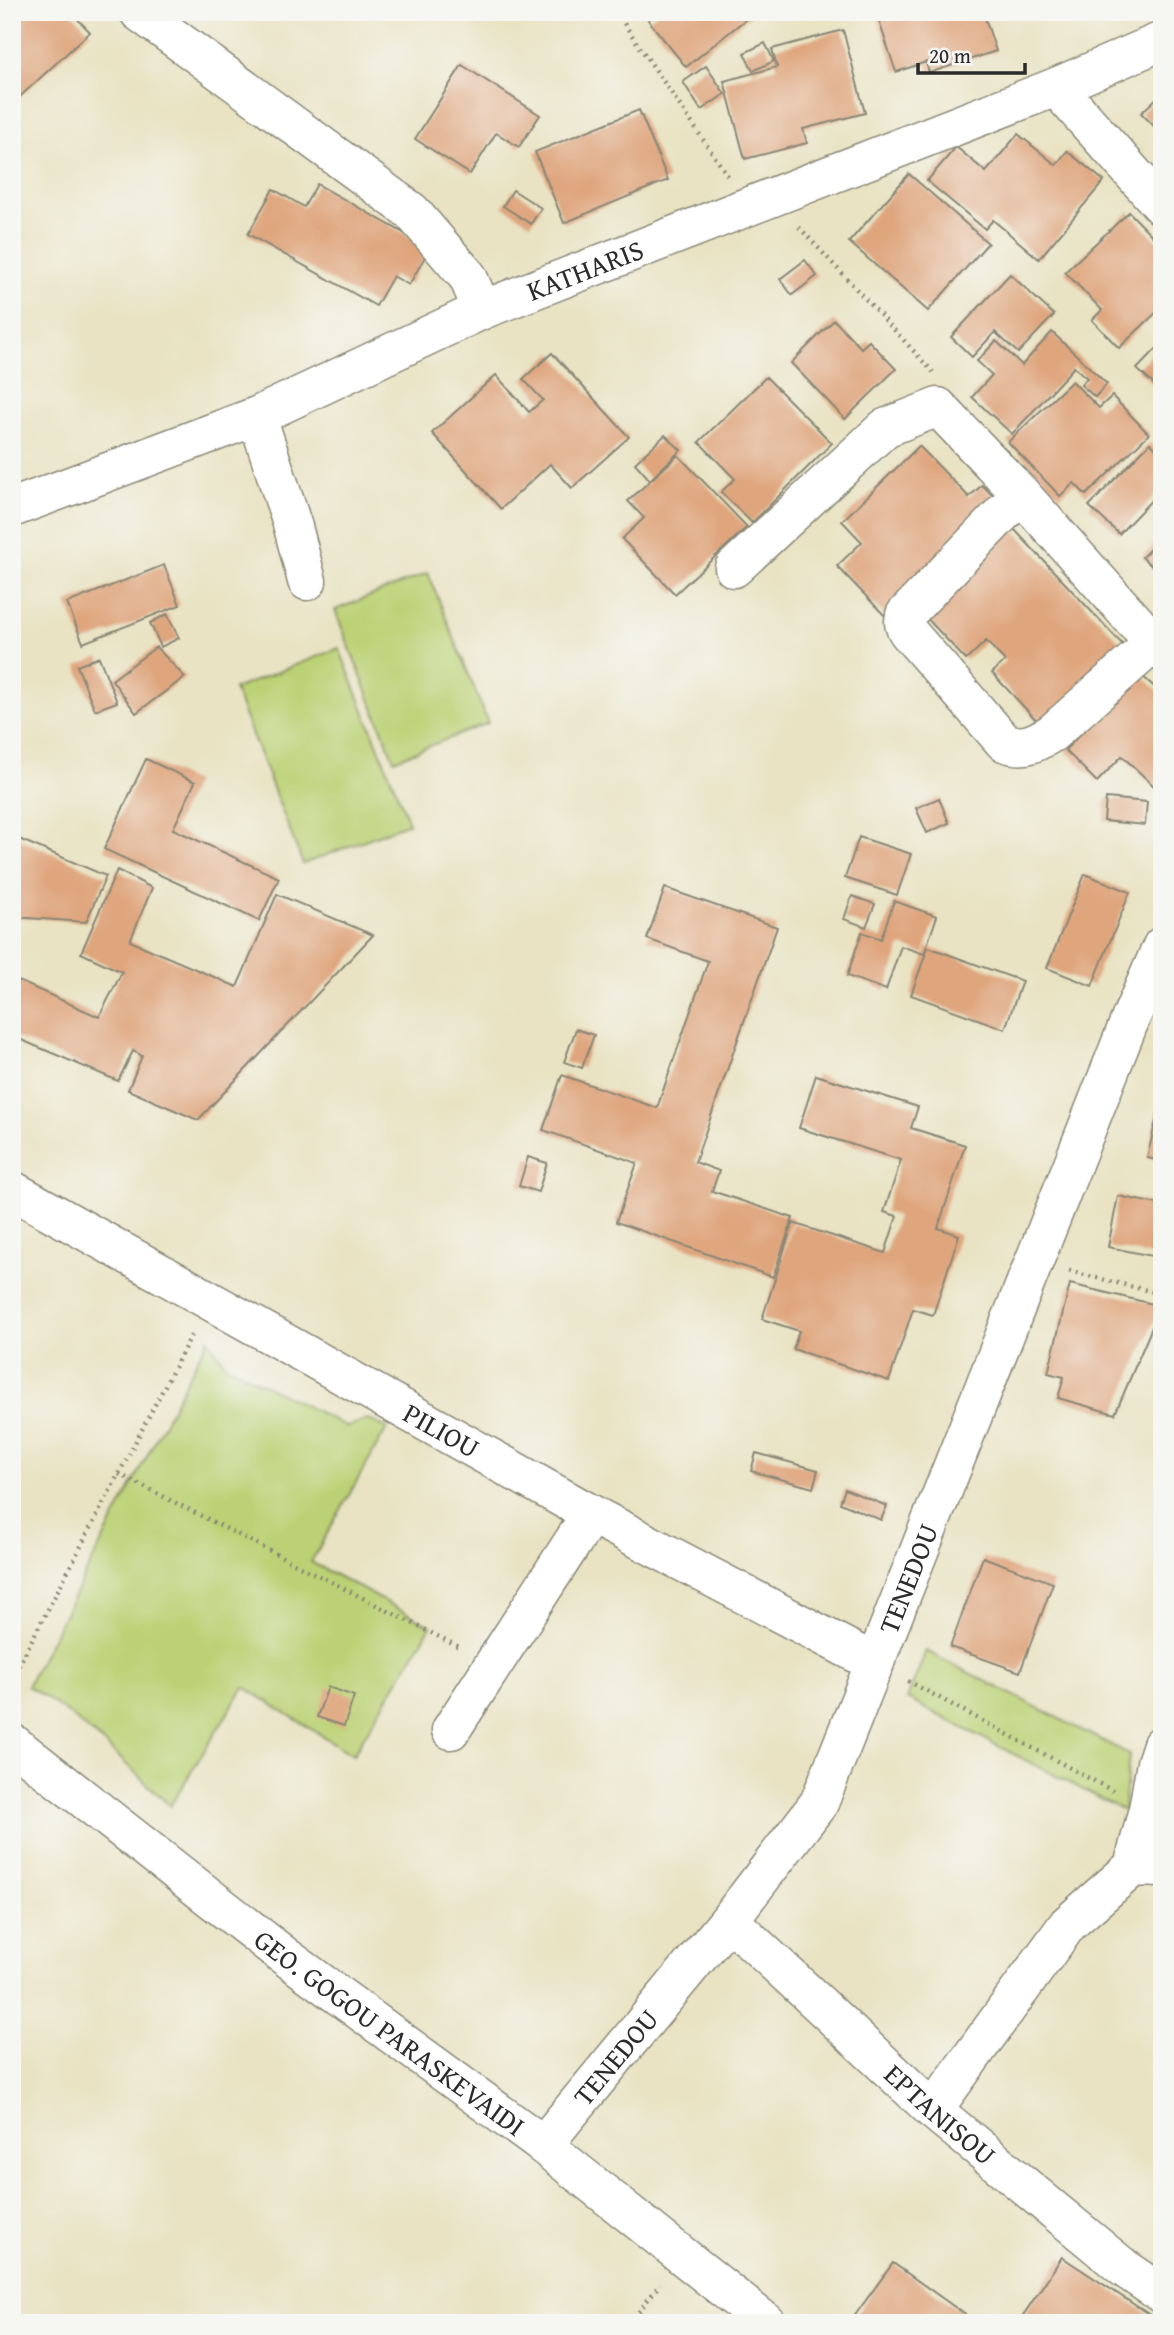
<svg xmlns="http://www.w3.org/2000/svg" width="1174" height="2335" font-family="'Gentium Book Plus',serif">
<rect width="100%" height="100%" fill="#f6f6f2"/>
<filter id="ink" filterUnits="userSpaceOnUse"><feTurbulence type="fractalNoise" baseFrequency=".0143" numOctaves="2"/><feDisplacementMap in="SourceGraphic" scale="14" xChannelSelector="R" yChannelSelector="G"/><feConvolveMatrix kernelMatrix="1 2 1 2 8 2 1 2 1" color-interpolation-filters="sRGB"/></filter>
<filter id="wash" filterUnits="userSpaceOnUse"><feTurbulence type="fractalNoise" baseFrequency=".00686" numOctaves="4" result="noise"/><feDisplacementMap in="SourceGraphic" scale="28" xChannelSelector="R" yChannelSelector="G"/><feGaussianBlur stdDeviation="1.57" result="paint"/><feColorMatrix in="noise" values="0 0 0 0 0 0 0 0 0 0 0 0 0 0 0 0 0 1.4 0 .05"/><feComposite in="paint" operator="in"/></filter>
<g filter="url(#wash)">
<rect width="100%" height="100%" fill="#e9e3c3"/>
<g fill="#bcd175" stroke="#747e50" stroke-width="2">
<path d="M428 573 488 723 394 760 335 610Z"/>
<path d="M339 648 409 823 303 864 234 689Z"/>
<path d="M208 1339 226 1365 347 1427 367 1419 387 1428 311 1562 431 1626 353 1755 244 1687 170 1806C124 1762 82 1718 27 1686Z"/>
<path d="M926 1651 1129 1754 1124 1811 907 1699Z"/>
</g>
<g id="blocks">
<g fill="#dfa67e">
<path d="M12 12H71L90 32 12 104Z"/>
<path d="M658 12H748L751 15 686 67 648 20Z"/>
<path d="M876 12H983L996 51 929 73 926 62 896 72Z"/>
<path d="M843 30 865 113 803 129 807 143 745 159 724 81 777 67 772 49Z"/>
<path d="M765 43 774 61 753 71 744 53Z"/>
<path d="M462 65 540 115 519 147 496 133 470 174 415 139Z"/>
<path d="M706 66 725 94 701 110 683 82Z"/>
<path d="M1162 93V134L1141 113Z"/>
<path d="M639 110 668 180 564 223 535 152Z"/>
<path d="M1018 134 1056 165 1067 151 1104 181 1039 259 993 220 985 229 927 181 956 147 986 172Z"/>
<path d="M909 174 988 243 928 311 849 242Z"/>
<path d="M317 184 430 248 409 285 393 276 376 306 248 234 273 189 304 207Z"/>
<path d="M513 190 541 208 531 224 503 206Z"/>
<path d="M1129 212 1162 246V307L1119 348 1092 320 1102 310 1065 272Z"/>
<path d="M805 260 817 276 792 295 780 279Z"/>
<path d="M1010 274 1054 315 1018 353 995 332 972 357 951 337Z"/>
<path d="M834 320 861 348 869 341 896 369 845 419 791 363Z"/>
<path d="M1052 332 1107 384 1095 397 1081 385 1087 378 1074 367 1012 434 972 397 992 375 977 361 996 341 1022 365Z"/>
<path d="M1162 343V392L1137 369Z"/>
<path d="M552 353 629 437 572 488 550 464 501 509 432 433 496 375 529 412 543 400 523 379Z"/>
<path d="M766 377 832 443 752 523 721 492 735 479 699 442Z"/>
<path d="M1072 381 1099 408 1112 396 1149 434 1086 495 1074 483 1060 496 1008 442Z"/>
<path d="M665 435 681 450 650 480 635 463Z"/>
<path d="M1150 443 1162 454V489L1119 534 1089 506Z"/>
<path d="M919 446 969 497 982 485 997 500 886 617 837 566 862 542 842 521Z"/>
<path d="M678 455 747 527 675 594 622 539 644 518 628 501Z"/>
<path d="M1013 528 1124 646 1040 724 992 673 1005 661 986 641 966 660 922 613Z"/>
<path d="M1162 537V576L1142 557Z"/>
<path d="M164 565 180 605 83 643 67 603Z"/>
<path d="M167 614 179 638 161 647 150 623Z"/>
<path d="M156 647 185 677 136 713 112 680Z"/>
<path d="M99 657 117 702 95 710 77 666Z"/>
<path d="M1139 673 1162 694V778L1154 786 1122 756 1097 782 1065 750Z"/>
<path d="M146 759 195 782 173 829 279 878 259 921 104 849Z"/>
<path d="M939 798 949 823 927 833 916 808Z"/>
<path d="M1106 798 1147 802 1145 825 1104 821Z"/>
<path d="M12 836 106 876 86 922 12 917Z"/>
<path d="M859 837 911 854 897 895 845 878Z"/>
<path d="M117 870 152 888 130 941 237 987 277 894 373 935 198 1120 128 1090 142 1056 133 1051 118 1081 12 1036V978L99 1017 122 972 81 953Z"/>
<path d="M1085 874 1130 892 1092 986 1047 968Z"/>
<path d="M665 888 777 927 695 1162 719 1171 712 1191 793 1218 773 1277 616 1222 637 1163 543 1130 562 1075 657 1108 708 961 647 939Z"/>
<path d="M852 896 875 904 866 927 844 919Z"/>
<path d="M894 901 937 916 924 954 901 946 886 990 847 976 862 932 881 939Z"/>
<path d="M928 947 1022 981 1005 1029 911 995Z"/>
<path d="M576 1029 594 1035 582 1068 564 1062Z"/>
<path d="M816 1075 918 1107 911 1128 965 1145 938 1228 959 1235 933 1315 913 1309 889 1381 793 1349 799 1331 762 1319 793 1223 885 1253 897 1216 884 1212 901 1160 799 1128Z"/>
<path d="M1158 1112 1162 1113V1161L1147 1158Z"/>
<path d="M528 1157 547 1163 538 1192 519 1186Z"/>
<path d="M1118 1196 1162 1205V1258L1108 1247Z"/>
<path d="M1070 1284 1161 1306 1115 1414 1058 1398 1064 1377 1048 1373Z"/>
<path d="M756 1453 818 1470 813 1488 751 1471Z"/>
<path d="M845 1489 887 1506 881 1520 840 1503Z"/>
<path d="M983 1557 1053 1583 1020 1672 950 1647Z"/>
<path d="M328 1687 354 1696 344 1726 317 1717Z"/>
<path d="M1062 2257 1162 2323H1018Z"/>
<path d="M893 2263 977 2323H860L853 2318Z"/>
</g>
</g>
</g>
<g filter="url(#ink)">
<use href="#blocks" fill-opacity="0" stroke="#8a8777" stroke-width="2"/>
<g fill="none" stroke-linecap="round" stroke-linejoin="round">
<defs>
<g id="minor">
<path d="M139 12 411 211 468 277 482 310"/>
<path d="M1056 87 1162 206"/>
<path d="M257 416 293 527 307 581"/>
<path d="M1021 494 905 615C903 623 904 626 908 632L1004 742C1024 750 1035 743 1052 733L1154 643"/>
<path id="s1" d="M12 508 257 416 482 310 1056 87 1162 41"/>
<path d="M734 568 885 428 938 407 1021 494 1162 652"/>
<path id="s2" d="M12 1190 591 1514 875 1663"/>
<path d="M451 1730 591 1514"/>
<path id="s3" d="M12 1743 282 1954 543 2145 767 2323"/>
<path d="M1133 1867 1148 1809 1156 1763 1162 1745"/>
<path id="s4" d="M729 1920 933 2110 1124 2268 1162 2294"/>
<path d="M933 2110 1068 1924 1133 1867 1162 1868"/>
<path id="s5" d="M543 2145 729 1920 819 1803 1132 1015 1162 946"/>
</g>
</defs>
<use href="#minor" stroke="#8a8777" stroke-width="41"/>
<g stroke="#8a8777" stroke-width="4.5" stroke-dasharray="2 5" stroke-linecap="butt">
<path d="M616 12 728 176"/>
<path d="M799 227 933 372"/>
<path d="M1069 1271 1162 1294"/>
<path d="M119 1474 461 1648"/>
<path d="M12 1678 193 1332"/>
<path d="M908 1681 1113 1791"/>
<path d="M630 2323 660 2284"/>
</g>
<use href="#minor" stroke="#fff" stroke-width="38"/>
</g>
</g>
<g text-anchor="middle" stroke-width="5" stroke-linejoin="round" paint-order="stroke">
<g font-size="28" fill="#2b2b2b" stroke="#f6f6f2">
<text dy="10" stroke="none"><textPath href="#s1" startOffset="621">KATHARIS</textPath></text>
<text dy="10" stroke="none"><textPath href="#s2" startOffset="492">PILIOU</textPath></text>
<text dy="10" stroke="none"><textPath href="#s5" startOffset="681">TENEDOU</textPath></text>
<text dy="10" stroke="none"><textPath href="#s3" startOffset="476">GEO. GOGOU PARASKEVAIDI</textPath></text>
<text dy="10" stroke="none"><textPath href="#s5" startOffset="114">TENEDOU</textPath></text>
<text dy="10" stroke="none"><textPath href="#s4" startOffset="287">EPTANISOU</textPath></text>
</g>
</g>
<rect width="1174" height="2335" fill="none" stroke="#f6f6f2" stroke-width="42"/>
<path d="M918 63v10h107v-10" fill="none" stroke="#2b2b2b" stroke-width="3.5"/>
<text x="929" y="63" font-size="21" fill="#2b2b2b" stroke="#f6f6f2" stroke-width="5" paint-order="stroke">20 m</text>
</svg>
